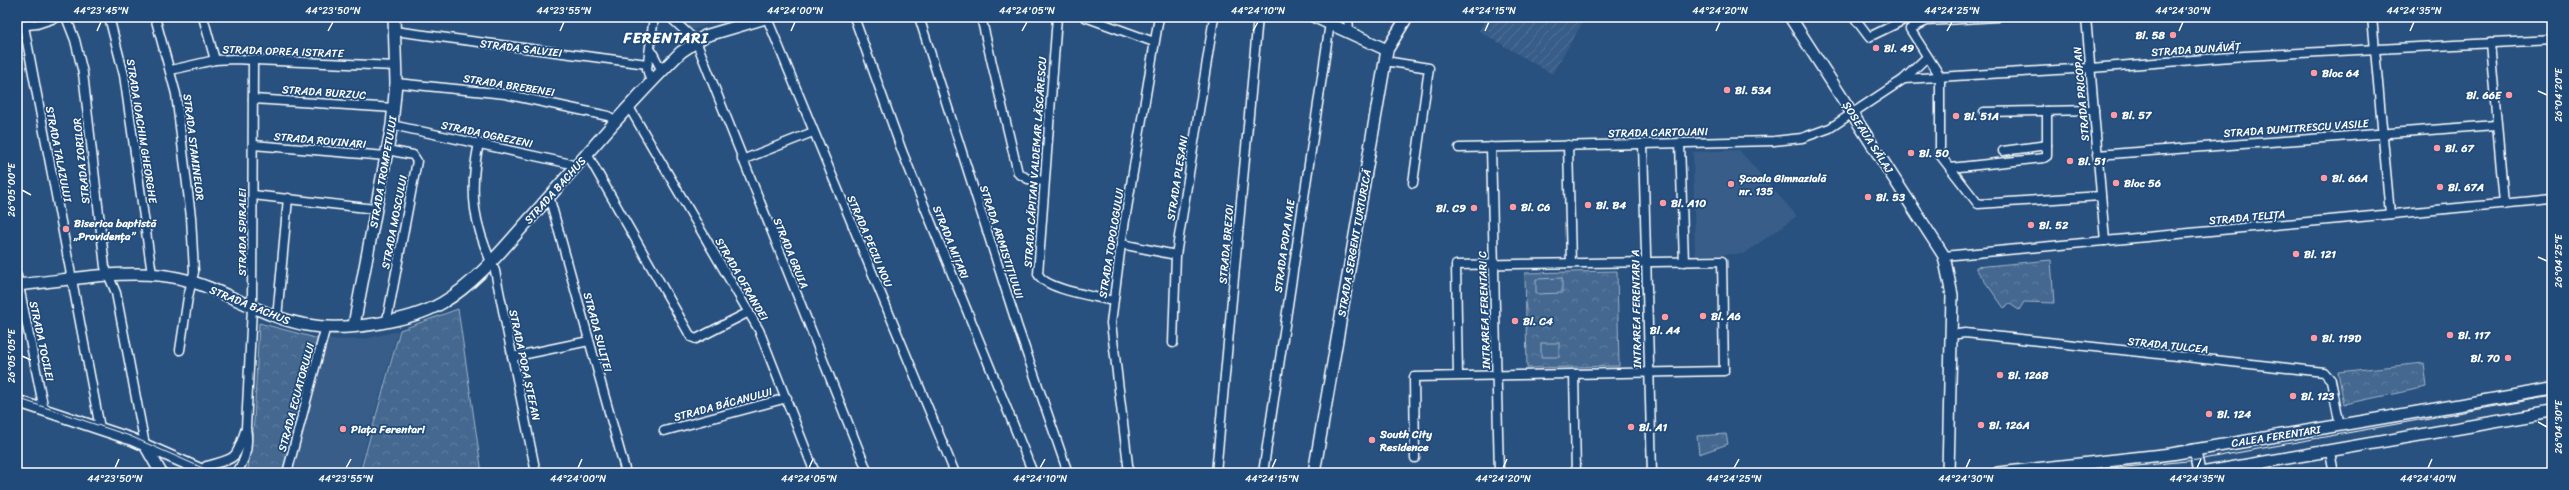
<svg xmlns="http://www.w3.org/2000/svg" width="2569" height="490" font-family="Sriracha,sans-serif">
<defs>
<pattern id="industrial-furrows" width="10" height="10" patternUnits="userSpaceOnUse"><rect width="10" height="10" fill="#375d88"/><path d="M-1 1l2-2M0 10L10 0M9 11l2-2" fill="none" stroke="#55759a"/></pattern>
<pattern id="park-crowns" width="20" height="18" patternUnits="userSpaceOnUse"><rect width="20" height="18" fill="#446890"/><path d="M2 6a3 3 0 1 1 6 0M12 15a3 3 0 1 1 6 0" fill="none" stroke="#607fa1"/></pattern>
</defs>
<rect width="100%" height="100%" fill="#28517f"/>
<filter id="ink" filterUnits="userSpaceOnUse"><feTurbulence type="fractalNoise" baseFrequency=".025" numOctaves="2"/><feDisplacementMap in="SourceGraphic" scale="8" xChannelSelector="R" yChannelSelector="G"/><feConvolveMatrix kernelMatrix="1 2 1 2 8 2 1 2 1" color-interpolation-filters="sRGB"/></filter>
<g filter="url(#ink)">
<g fill="#375d88">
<path d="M673 17H729L690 31Z"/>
<path d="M1739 150 1797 216 1744 254 1695 255 1693 152Z"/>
<path d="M398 331 358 473H288L324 340 364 339Z"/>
</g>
<path fill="url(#industrial-furrows)" d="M1487 17H1586L1552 74 1479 31Z"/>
<g fill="url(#park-crowns)" stroke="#a2b4c8">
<path d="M2051 260 2054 303 2024 302 2019 310 2010 304 2004 308 1976 269V267Z"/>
<path d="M1617 271 1619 366 1527 368 1525 273Z"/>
<path d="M458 309 482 473H360L400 330Z"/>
<path d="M259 323 319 339 283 473H257L248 469 254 422Z"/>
<path d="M2424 363 2427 387 2344 404 2338 372Z"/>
<path d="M1726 434 1728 444 1699 454 1697 436Z"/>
</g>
<g fill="#446890" stroke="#a2b4c8">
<path d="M1562 278V293L1536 294V279Z"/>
<rect x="1541" y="343" width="18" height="14"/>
</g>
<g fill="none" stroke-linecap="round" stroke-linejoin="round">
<defs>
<g id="street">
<path d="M66 17 75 40 83 73 105 267 116 293 145 445"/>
<path d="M109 17 124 75 152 274"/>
<path d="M155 17 176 94 191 217 194 272 188 297 180 350"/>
<path d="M203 17 215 60"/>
<path d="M670 17 696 41 868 473"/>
<path d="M854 17 902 151 1033 473"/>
<path d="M919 17 1017 325 1068 473"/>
<path d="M981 17 1018 173 1028 179 1044 181"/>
<path d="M1057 17 1038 274C1046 290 1095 296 1113 301"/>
<path d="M1085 17 1154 42"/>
<path d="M1348 17 1349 30"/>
<path d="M1854 17 1869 37 1902 21"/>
<path d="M1997 17 1927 21 1910 29 1940 76V155L1978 204 2101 196"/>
<path d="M2086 17 2105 241"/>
<path d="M2372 17 2390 214"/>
<path d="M767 18 955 473"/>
<path d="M17 26 37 24 58 17"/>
<path d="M24 26 100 428"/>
<path d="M394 31 647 64"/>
<path d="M2490 43 2504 204"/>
<path d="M651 50 662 71"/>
<path d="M1385 61 1429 68 1413 183"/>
<path d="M171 70 215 60 234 59 395 66"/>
<path d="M1904 79 1927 57"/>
<path d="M396 83 505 94 608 116 617 121"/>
<path d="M651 83 647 69 654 17"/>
<path d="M253 99 394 108"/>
<path d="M629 107 759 330 815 473"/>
<path d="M1984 112 2094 110"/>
<path d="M392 125 567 163 576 167"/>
<path d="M479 143C468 194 474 225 495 271L536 473"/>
<path d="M1680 143 1684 262"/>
<path d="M1643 144 1652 473"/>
<path d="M253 145 386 156"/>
<path d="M1568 145 1571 263"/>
<path d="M1491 147 1499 473"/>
<path d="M1459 148 1774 141 1802 138 1830 128 1904 79 2091 68 2244 56 2552 40"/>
<path d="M387 150 413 155 417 161 387 320"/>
<path d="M2003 151 2047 145"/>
<path d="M587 154 691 337 696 339 749 312"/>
<path d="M2097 155 2496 125"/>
<path d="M742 160 813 132"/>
<path d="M1950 168 2044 158 2047 156V111"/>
<path d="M253 195 375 209"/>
<path d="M549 196 626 473"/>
<path d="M1121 244 1176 255"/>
<path d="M1944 256 2552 199"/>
<path d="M17 276 44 410"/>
<path d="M277 318 288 198"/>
<path d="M1951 335 1965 333 2324 372 2331 380 2340 426"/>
<path d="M1173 343 1176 255 1214 17"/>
<path d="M512 357 589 341"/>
<path d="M1574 374 1576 473"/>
<path d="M664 431 787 398"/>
<path d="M2330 452 2334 473"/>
<path d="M1415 458 1414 377 1724 371 1722 261 1456 265 1458 376"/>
<path d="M203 471 206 466C235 458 235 462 245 431"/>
<path d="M236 473C247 459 249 445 246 428L252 308 253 59"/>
<path d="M287 473 326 326"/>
<path d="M1129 473 1111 323 1121 244 1159 17"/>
<path d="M1216 473 1258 17"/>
<path d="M1263 473 1330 23"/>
</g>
<g id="secondary">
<path d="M1315 17 1387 50"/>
<path d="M1790 17 1944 256 1952 295 1948 473"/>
<path d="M17 285C65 281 132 267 178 278 223 288 261 317 307 325 344 332 409 322 442 303 478 282 507 244 535 213 583 159 629 103 681 52L705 36 769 17"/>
<path d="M354 325 392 125 396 83 394 17"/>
<path d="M17 401 131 439 208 473"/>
<path d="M145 445 161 473"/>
<path d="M2195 450 2199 473"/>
<path d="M1314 473 1387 50 1407 17"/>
<path d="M1998 473 2171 454 2552 389"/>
<path d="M2201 473 2552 412"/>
</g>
</defs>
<use href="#street" stroke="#fff" stroke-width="11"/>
<use href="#secondary" stroke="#fff" stroke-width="14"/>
<use href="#street" stroke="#1f4a7a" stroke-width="8"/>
<use href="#secondary" stroke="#1f4a7a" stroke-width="11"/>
<g stroke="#fff" stroke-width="1">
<path d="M17 398 130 436 214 473"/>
<path d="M2067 473 2197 460 2552 396"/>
</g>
</g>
</g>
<path fill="none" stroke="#fff" stroke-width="1.5" d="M97 31 101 22M328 31 333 22M560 31 564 22M791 31 795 22M1022 31 1027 22M1253 31 1258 22M1485 31 1489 22M1716 31 1720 22M1947 31 1952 22M2179 31 2183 22M2410 31 2414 22M2538 91 2547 95M22 190 31 195M2538 257 2547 261M22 356 31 360M2538 422 2547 427M115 468 119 459M346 468 351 459M578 468 582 459M809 468 813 459M1040 468 1045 459M1272 468 1276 459M1503 468 1507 459M1734 468 1739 459M1966 468 1970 459M2197 468 2201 459M2428 468 2432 459"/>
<g fill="#ff9aa2" stroke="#1f4a7a" stroke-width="1.5">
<circle cx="2173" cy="35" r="4"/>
<circle cx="1876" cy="48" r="4"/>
<circle cx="2314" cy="73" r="4"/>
<circle cx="1727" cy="90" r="4"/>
<circle cx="2509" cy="95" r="4"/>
<circle cx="2114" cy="115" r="4"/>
<circle cx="1956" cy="116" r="4"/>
<circle cx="2437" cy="148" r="4"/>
<circle cx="1911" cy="153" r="4"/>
<circle cx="2070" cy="161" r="4"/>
<circle cx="2324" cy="178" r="4"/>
<circle cx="2116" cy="183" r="4"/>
<circle cx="1731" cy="184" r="4"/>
<circle cx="2440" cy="187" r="4"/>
<circle cx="1868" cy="197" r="4"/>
<circle cx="1663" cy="203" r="4"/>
<circle cx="1588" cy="205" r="4"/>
<circle cx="1513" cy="207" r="4"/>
<circle cx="1474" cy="208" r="4"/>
<circle cx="2031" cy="225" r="4"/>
<circle cx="66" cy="229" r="4"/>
<circle cx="2296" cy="254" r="4"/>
<circle cx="1703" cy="316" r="4"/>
<circle cx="1665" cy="317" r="4"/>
<circle cx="1515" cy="321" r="4"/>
<circle cx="2450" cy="335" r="4"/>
<circle cx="2314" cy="338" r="4"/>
<circle cx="2508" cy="358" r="4"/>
<circle cx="2000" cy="375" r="4"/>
<circle cx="2293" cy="396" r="4"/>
<circle cx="2209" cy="414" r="4"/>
<circle cx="1981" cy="425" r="4"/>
<circle cx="1631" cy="427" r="4"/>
<circle cx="343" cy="429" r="4"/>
<circle cx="1372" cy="440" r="4"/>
</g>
<g text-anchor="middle" stroke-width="3.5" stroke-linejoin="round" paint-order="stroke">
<g font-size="11" font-weight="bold" fill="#fff" stroke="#1f4a7a" text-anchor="start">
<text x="2165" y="39" text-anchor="end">Bl. 58</text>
<text x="1884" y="52">Bl. 49</text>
<text x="2322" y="77">Bloc 64</text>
<text x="1735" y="94">Bl. 53A</text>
<text x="2501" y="99" text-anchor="end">Bl. 66E</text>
<text x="2122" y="119">Bl. 57</text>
<text x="1964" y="120">Bl. 51A</text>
<text x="2445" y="152">Bl. 67</text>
<text x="1919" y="157">Bl. 50</text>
<text x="2078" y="165">Bl. 51</text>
<text x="1739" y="182">Școala Gimnazială<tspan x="1739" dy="13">nr. 135</tspan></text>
<text x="2332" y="182">Bl. 66A</text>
<text x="2124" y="187">Bloc 56</text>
<text x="2448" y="191">Bl. 67A</text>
<text x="1876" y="201">Bl. 53</text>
<text x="1671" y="207">Bl. A10</text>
<text x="1596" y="209">Bl. B4</text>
<text x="1521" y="211">Bl. C6</text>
<text x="1466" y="212" text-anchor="end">Bl. C9</text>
<text x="74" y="227">Biserica baptistă<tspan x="74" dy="13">„Providența”</tspan></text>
<text x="2039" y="229">Bl. 52</text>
<text x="2304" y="258">Bl. 121</text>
<text x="1711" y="320">Bl. A6</text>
<text x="1523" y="325">Bl. C4</text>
<text x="1665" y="334" text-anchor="middle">Bl. A4</text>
<text x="2458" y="339">Bl. 117</text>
<text x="2322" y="342">Bl. 119D</text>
<text x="2500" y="362" text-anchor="end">Bl. 70</text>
<text x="2008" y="379">Bl. 126B</text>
<text x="2301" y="400">Bl. 123</text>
<text x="2217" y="418">Bl. 124</text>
<text x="1989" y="429">Bl. 126A</text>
<text x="1639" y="431">Bl. A1</text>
<text x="351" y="433">Piața Ferentari</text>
<text x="1380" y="438">South City<tspan x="1380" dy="13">Residence</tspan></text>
</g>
<g font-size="11" fill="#fff" stroke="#1f4a7a">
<text transform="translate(521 48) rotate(7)" y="4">STRADA SALVIEI</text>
<text transform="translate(2196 49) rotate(-4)" y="4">STRADA DUNĂVĂȚ</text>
<text transform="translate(283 51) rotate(2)" y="4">STRADA OPREA ISTRATE</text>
<text transform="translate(509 85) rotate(9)" y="4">STRADA BREBENEI</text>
<text transform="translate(324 92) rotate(4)" y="4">STRADA BURZUC</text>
<text transform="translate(2081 94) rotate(-95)" y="4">STRADA PRICOPAN</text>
<text transform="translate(2296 128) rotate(-4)" y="4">STRADA DUMITRESCU VASILE</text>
<text transform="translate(142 131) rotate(81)" y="4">STRADA IOACHIM GHEORGHE</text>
<text transform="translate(1658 132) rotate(-1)" y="4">STRADA CARTOJANI</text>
<text transform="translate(487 134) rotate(12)" y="4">STRADA OGREZENI</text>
<text transform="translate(1868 137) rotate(57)" y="4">ȘOSEAUA SĂLAJ</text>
<text transform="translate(320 140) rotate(5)" y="4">STRADA ROVINARI</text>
<text transform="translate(194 147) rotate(83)" y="4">STRADA STAMINELOR</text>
<text transform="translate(59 154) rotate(79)" y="4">STRADA TALAZULUI</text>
<text transform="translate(81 161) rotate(-96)" y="4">STRADA ZORILOR</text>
<text transform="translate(1035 162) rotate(-86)" y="4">STRADA CĂPITAN VALDEMAR LĂSCĂRESCU</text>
<text transform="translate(383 172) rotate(-80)" y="4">STRADA TROMPETULUI</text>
<text transform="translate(1177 178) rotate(-81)" y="4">STRADA PLEȘANI</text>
<text transform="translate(555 190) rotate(-48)" y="4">STRADA BACHUS</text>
<text transform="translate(2247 217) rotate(-5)" y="4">STRADA TELIȚA</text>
<text transform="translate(394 222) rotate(-79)" y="4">STRADA MOSCULUI</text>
<text transform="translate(242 232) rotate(-90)" y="4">STRADA SPIRALEI</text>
<text transform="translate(870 241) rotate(67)" y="4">STRADA PECIU NOU</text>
<text transform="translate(951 242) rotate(68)" y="4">STRADA MIȚARI</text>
<text transform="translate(1002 242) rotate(72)" y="4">STRADA ARMISTIȚIULUI</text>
<text transform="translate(1111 243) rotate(-81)" y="4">STRADA TOPOLOGULUI</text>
<text transform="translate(1354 243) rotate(-80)" y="4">STRADA SERGENT TURTURICĂ</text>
<text transform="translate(1226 244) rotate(-85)" y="4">STRADA BREZOI</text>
<text transform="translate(1284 246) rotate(-82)" y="4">STRADA POPA NAE</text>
<text transform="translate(791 253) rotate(68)" y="4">STRADA GRUIA</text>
<text transform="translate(742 279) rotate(60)" y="4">STRADA OFRANDEI</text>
<text transform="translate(250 305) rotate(22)" y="4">STRADA BACHUS</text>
<text transform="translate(1636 309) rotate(-91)" y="4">INTRAREA FERENTARI A</text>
<text transform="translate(1484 310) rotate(-92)" y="4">INTRAREA FERENTARI C</text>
<text transform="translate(598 332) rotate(75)" y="4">STRADA SULIȚEI</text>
<text transform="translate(42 341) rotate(78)" y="4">STRADA TOCILEI</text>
<text transform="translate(2168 345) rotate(6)" y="4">STRADA TULCEA</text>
<text transform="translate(525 365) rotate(78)" y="4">STRADA POPA ȘTEFAN</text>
<text transform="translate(296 397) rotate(-75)" y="4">STRADA ECUATORULUI</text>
<text transform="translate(723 404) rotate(-15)" y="4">STRADA BĂCANULUI</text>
<text transform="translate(2276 436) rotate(-9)" y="4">CALEA FERENTARI</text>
</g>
<g font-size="15" font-weight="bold" letter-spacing="1" fill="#fff" stroke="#1f4a7a">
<text x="666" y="43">FERENTARI</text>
</g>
</g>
<rect width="2569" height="490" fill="none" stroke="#1f4a7a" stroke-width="44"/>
<rect x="22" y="22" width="2525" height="446" fill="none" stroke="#fff" stroke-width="1.5"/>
<g font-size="10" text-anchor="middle" fill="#fff">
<text x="101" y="14">44°23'45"N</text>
<text x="333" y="14">44°23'50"N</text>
<text x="564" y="14">44°23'55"N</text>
<text x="795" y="14">44°24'00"N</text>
<text x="1027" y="14">44°24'05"N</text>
<text x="1258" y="14">44°24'10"N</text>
<text x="1489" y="14">44°24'15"N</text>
<text x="1720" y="14">44°24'20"N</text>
<text x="1952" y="14">44°24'25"N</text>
<text x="2183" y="14">44°24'30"N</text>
<text x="2414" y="14">44°24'35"N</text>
<text transform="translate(2558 95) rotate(-90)" y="4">26°04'20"E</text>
<text transform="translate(11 190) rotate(-90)" y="4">26°05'00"E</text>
<text transform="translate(2558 261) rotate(-90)" y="4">26°04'25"E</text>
<text transform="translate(11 356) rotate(-90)" y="4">26°05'05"E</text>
<text transform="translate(2558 427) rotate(-90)" y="4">26°04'30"E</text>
<text x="115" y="482">44°23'50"N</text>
<text x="346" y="482">44°23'55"N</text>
<text x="578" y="482">44°24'00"N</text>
<text x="809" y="482">44°24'05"N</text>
<text x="1040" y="482">44°24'10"N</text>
<text x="1272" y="482">44°24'15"N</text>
<text x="1503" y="482">44°24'20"N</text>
<text x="1734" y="482">44°24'25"N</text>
<text x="1966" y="482">44°24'30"N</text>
<text x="2197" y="482">44°24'35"N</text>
<text x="2428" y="482">44°24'40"N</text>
</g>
</svg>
